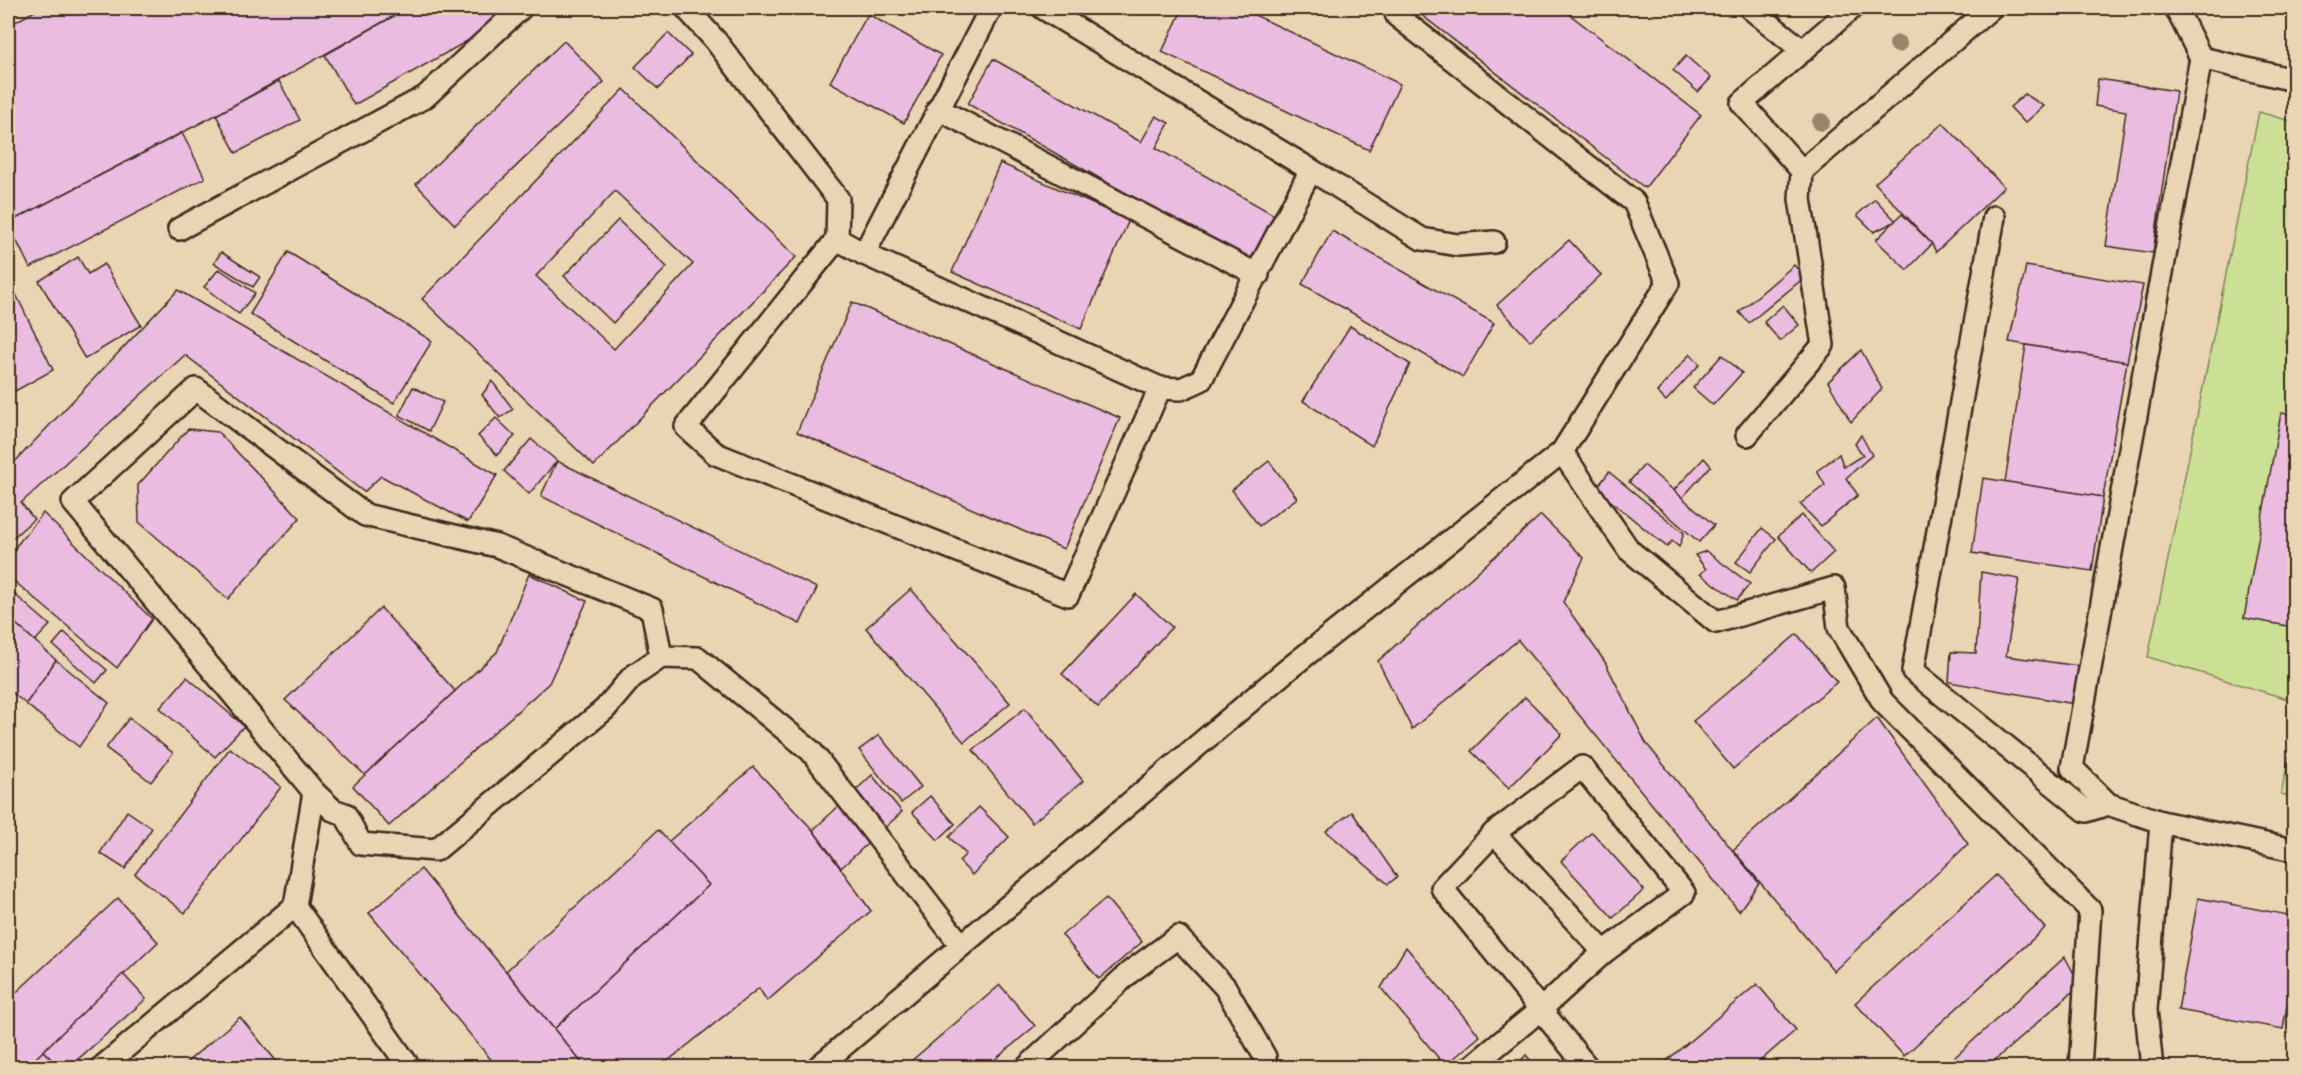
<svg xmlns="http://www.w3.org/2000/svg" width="2302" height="1075" font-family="Sriracha,sans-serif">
<rect width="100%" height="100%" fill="#e9d5b3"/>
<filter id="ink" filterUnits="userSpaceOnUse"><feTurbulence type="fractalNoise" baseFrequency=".0167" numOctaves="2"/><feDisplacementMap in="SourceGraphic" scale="12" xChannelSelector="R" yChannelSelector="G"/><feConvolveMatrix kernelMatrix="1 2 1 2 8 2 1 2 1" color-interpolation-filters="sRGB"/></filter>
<g filter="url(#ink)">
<g fill="#cbe095" stroke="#83855a" stroke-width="1.5">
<path d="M2259 112 2294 122V701L2148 657Z"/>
<path d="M2294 732V797L2281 794Z"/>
</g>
<g fill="#eabce0" stroke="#3b2a1e" stroke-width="1.5" fill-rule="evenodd">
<path d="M40 8H408L216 115 8 223V26Z"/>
<path d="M408 8H502L508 18 354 105 325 55Z"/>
<path d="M1183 8H1240L1400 84 1369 150 1162 52Z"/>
<path d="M1423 8H1561L1701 115 1645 188 1419 13Z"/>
<path d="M2268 8H2294V12Z"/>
<path d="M868 14 941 55 904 123 830 82Z"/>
<path d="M668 33 691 55 658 89 635 67Z"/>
<path d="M564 41 604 82 455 225 416 184Z"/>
<path d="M1686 56 1711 78 1698 92 1673 70Z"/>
<path d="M993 59 1141 142 1156 116 1169 123 1156 148 1283 220 1257 267 968 104Z"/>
<path d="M2098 79 2176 91 2153 253 2106 246 2126 111 2095 106Z"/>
<path d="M279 81 300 120 236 153 216 115Z"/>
<path d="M624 89 796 257 594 466 422 299ZM615 191 693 264 614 349 536 276Z"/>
<path d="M2025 94 2044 106 2025 123 2010 107Z"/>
<path d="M1943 123 2004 187 1936 252 1932 244 1875 183Z"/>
<path d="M182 133 205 178 30 268 8 223Z"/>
<path d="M1000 163 1129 220 1081 329 952 272Z"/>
<path d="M1875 199 1896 221 1874 232 1857 215Z"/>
<path d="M1902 214 1932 244 1907 270 1876 240Z"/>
<path d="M618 220 667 267 613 323 564 276Z"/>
<path d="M1332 231 1494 323 1463 377 1302 284Z"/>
<path d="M1569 240 1601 275 1530 341 1497 305Z"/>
<path d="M221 252 260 277 253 287 214 263Z"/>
<path d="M288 252 432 341 394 403 250 314Z"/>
<path d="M78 257 88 274 104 264 141 325 85 359 39 281Z"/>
<path d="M1794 265 1805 277 1749 323 1739 312Z"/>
<path d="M2026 266 2143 285 2127 362 2009 342Z"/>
<path d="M219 269 255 293 239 314 204 287Z"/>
<path d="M8 278 53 370 8 395Z"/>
<path d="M178 290 497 475 468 522 381 476 364 492 185 355 21 503 34 519 8 542V469Z"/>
<path d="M2293 296H2294V344L2285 342Z"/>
<path d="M852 302 1120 418 1064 549 797 432Z"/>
<path d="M1783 305 1799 325 1780 341 1764 322Z"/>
<path d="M1350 326 1410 364 1372 446 1303 401Z"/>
<path d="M2026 345 2127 362 2103 497 2005 482Z"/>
<path d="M1861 350 1882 389 1851 422 1828 382Z"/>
<path d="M1690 354 1700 364 1666 401 1657 392Z"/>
<path d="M1722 355 1742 373 1713 405 1693 388Z"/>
<path d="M492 381 513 409 500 418 482 395Z"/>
<path d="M413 387 443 402 429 431 399 415Z"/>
<path d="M2281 413 2294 415 2293 627 2244 618Z"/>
<path d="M496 418 515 436 497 455 478 436Z"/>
<path d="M188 429 218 432 300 518 228 599 139 522 138 485Z"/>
<path d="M1861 435 1872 455 1846 478 1858 495 1821 526 1800 504 1825 485 1817 471 1839 454 1844 467 1863 455 1855 444Z"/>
<path d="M531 439 557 461 529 494 504 471Z"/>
<path d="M1704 458 1711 466 1682 498 1674 490Z"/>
<path d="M557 461 817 588 800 624 541 496Z"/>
<path d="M1269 461 1297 498 1259 526 1232 490Z"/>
<path d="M1644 465 1714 525 1699 542 1629 482Z"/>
<path d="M1609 472 1684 533 1679 547 1672 541 1667 547 1596 489Z"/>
<path d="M1983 478 2103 497 2092 571 1972 553Z"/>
<path d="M43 513 152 619 117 668 8 576V556Z"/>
<path d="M1541 515 1584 558 1563 602 1605 662 1646 743 1759 883 1739 911 1518 640 1412 729 1378 661Z"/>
<path d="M1802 515 1834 552 1811 573 1778 536Z"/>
<path d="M1762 528 1776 539 1750 572 1736 562Z"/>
<path d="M1706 551 1750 584 1737 600 1700 574 1706 569 1695 555Z"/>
<path d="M1981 572 2019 579 2006 656 2079 666 2075 704 1949 682 1951 652 1976 653Z"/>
<path d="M529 574 587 601 549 683 389 826 353 786 497 652Z"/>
<path d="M911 589 1010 703 964 742 866 628Z"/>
<path d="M12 592 50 625 35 641 8 617V597Z"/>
<path d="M1136 594 1172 627 1098 707 1062 674Z"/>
<path d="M381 608 455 691 365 775 285 700Z"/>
<path d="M8 617 56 660 26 704 8 689Z"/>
<path d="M64 632 107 670 96 683 53 645Z"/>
<path d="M1797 634 1837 682 1733 769 1693 721Z"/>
<path d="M56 660 109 703 79 747 26 704Z"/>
<path d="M187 677 244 726 215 757 160 708Z"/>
<path d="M1525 697 1562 734 1509 788 1471 751Z"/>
<path d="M1025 708 1083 781 1032 823 973 750Z"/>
<path d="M129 718 173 753 151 782 106 748Z"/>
<path d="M1877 718 1968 844 1834 971 1733 850Z"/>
<path d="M879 735 921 787 901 803 859 750Z"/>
<path d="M230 748 281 787 185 913 135 874Z"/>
<path d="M753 767 813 830 871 911 767 1001 759 988 659 1068H586L554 1029 709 885 668 842Z"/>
<path d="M872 775 902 812 841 868 813 830Z"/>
<path d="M930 796 955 824 938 840 912 812Z"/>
<path d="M979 807 1009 837 972 875 959 861 966 854 949 837Z"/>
<path d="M127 811 152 828 125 869 100 853Z"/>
<path d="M1352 812 1397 877 1388 884 1326 831Z"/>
<path d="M658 830 709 885 554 1029 506 971Z"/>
<path d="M1592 832 1644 890 1613 918 1561 861Z"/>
<path d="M421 869 554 1029 586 1068H498L369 913Z"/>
<path d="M1996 875 2045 928 1904 1056 1855 1003Z"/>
<path d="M118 898 158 942 26 1068H8V1000Z"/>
<path d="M1106 898 1142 942 1099 979 1062 935Z"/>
<path d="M2198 898 2294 916V1001L2288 1000 2283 1029 2178 1010Z"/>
<path d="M1406 947 1480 1036 1445 1066 1381 988Z"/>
<path d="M2065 957 2080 985 1986 1068H1943Z"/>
<path d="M123 974 146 999 68 1068 54 1062 43 1051Z"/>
<path d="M1757 984 1796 1030 1752 1068H1658Z"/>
<path d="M1000 985 1035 1026 985 1068H903Z"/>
<path d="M240 1017 282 1068H180Z"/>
<path d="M43 1051 54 1062 48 1068H26Z"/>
<path d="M1526 1055 1537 1068H1514Z"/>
<path d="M54 1062 66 1068H48Z"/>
</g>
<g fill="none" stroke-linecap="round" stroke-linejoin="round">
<defs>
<g id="lane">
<path d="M686 8 715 40 838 199 837 239 686 427 716 454 1068 595 1160 388 864 254 837 239"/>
<path d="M1043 8 1311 170 1201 380 1181 389 1160 388"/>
<path d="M1750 8 1803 51"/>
<path d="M2176 8 2201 58"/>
<path d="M938 109 1258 275"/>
<path d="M1311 170 1422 239 1458 245 1494 242"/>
<path d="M1802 171 1991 8"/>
<path d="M1994 217 1913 671 2086 811 2108 804"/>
<path d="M179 229 425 97 521 8"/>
<path d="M864 254 991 8"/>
<path d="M1747 435 1823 345 1800 199 1802 171 1742 103 1852 8"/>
<path d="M1562 452 1629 550 1716 622 1834 588 1839 628 1883 702 2090 910 2080 1068"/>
<path d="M661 657 652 609 497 546 365 515 196 389 73 502 314 792 333 810 345 814 361 844 436 850 605 709 632 677 661 657 698 658 811 751 961 945"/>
<path d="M2161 822 2108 804 2072 768 2201 58 2294 80"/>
<path d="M1494 833 1604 952"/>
<path d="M295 906 407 1064"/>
<path d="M101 1068 295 906 314 792"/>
<path d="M817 1068 1287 670 1562 452 1668 283 1634 202 1397 16 1394 8"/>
<path d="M1026 1068 1130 972 1178 937 1225 987 1265 1057 1266 1068"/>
<path d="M1470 1068 1540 1010 1604 952 1684 893 1582 767 1494 833 1442 888 1588 1068"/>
<path d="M2152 1068 2146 1010 2161 822 2294 850"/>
</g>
</defs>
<use href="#lane" stroke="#3b2a1e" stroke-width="26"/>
<use href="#lane" stroke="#e9d5b3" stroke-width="21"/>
</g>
<g fill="#95866b">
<circle cx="1898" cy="44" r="9"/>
<circle cx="1821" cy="122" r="9"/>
</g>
</g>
<rect width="2302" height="1075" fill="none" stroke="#e9d5b3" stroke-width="30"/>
<rect x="15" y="15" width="2272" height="1045" fill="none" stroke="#3b2a1e" stroke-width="2" filter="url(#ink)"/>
</svg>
